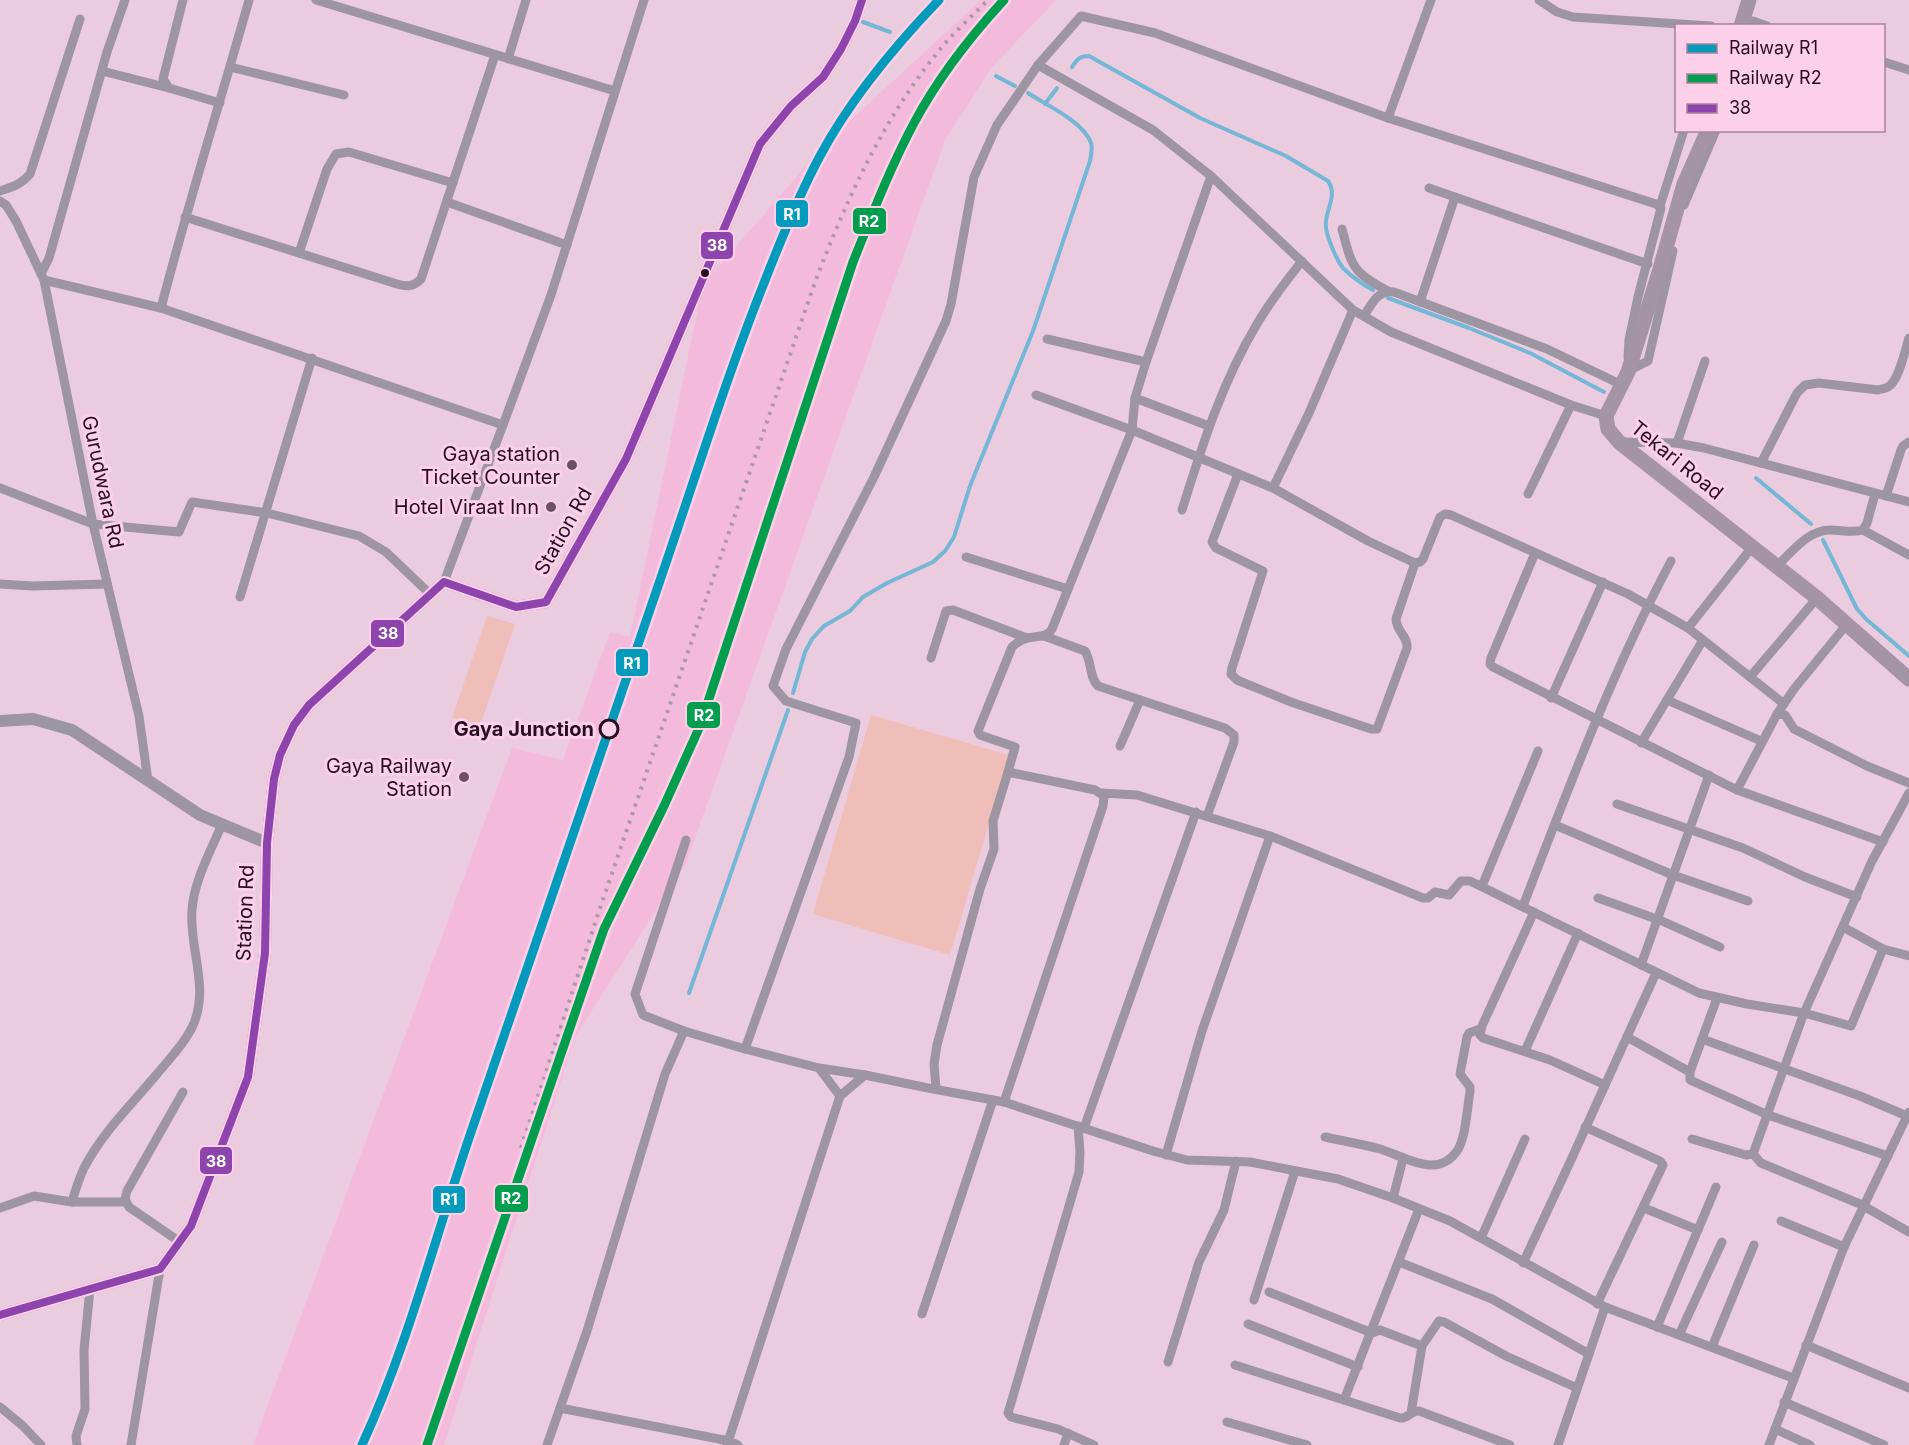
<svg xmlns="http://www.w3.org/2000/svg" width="1909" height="1445" font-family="Inter,sans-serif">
<rect width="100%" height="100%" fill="#ebcbde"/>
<path fill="#f4badc" d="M981 0H1056L992 67 945 140 686 863 575 1037 444 1445H253L512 748 563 760 610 632 630 637 703 284 827 142Z"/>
<g fill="#f0beb8">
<path d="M487 616 515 624 480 726 452 718Z"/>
<path d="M871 715 1009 755 950 955 813 914Z"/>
</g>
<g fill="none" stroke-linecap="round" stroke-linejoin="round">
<g stroke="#74b7d6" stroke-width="4">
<path d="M863 22 890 32"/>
<path d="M1072 67C1077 60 1079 56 1089 56L1200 118 1286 156 1328 181C1337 194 1328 206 1326 221 1324 232 1336 259 1343 268 1352 277 1362 284 1373 290"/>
<path d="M996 76 1015 86"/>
<path d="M1045 104 1057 88"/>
<path d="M1388 298 1469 328 1530 353 1604 392"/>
<path d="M1756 478 1811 524"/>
<path d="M1823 540 1857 609 1866 619 1909 656"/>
<path d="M793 693 805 652 812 639 824 626 850 611 863 597 887 583 933 562 945 551 954 537 970 486 1033 331 1090 161C1091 155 1093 148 1091 143 1084 122 1046 105 1028 93"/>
<path d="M689 993 788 710"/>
</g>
<g stroke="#9e95a2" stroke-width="9">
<path d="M183 0 163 79 169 88 220 103"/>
<path d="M316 0 615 91"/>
<path d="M1431 0 1388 118 1656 204 1661 208 1638 297 1629 340 1628 358"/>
<path d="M1539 0 1557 12 1573 17 1711 26"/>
<path d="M1752 26 1753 21 1767 26"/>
<path d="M508 59 526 0"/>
<path d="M1884 62 1909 70"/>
<path d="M1038 65 1153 130 1211 176 1353 310 1391 332 1571 405 1606 416"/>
<path d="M230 67 344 95"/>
<path d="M102 71 169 88"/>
<path d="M1429 188 1648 264"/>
<path d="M0 191C12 187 22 184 30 174L80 19"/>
<path d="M0 201 6 205 16 221 44 280 93 524 139 716 148 781"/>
<path d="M447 202 567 245"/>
<path d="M1684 205 1716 130"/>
<path d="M1660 206 1684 130"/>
<path d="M185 217 397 284C407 287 413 287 421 279L495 55"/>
<path d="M1342 229C1352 267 1352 272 1388 291"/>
<path d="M299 253 327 169 336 154 349 152 453 183"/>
<path d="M41 274 49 258 107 52 125 0"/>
<path d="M44 280 161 308 503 425 444 582"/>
<path d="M1420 302 1455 197"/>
<path d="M161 308C188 204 220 103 249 0"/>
<path d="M1364 316C1371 305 1378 289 1394 292L1547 349 1622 385"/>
<path d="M1047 339 1146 362"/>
<path d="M1628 371 1648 361 1673 251"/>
<path d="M1036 395 1132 430 1273 488 1368 541 1415 563 1420 562 1423 559 1440 517 1445 514 1451 515 1628 594 1688 628 1784 704"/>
<path d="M1135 398 1209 426"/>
<path d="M503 425 551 295 644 0"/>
<path d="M1622 442 1677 443 1704 448 1909 502"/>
<path d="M1677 443 1705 361"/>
<path d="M1761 463 1797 393 1805 385 1819 383 1878 390C1881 389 1885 389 1888 387 1899 381 1905 350 1909 338"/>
<path d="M1238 474 1212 542 1216 548 1263 571 1232 668 1231 674 1237 680 1291 702 1371 729H1377L1407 648C1408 636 1396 631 1396 619L1415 563"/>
<path d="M0 488 93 524 179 532 192 502 267 513 359 536 386 552 430 594"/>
<path d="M1273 488 1309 413 1353 310"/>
<path d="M1528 494 1571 405"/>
<path d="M1886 496 1901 450 1903 446 1909 442"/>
<path d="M1182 510C1202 446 1222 382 1257 324 1270 302 1286 281 1302 261"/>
<path d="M1863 530 1909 555"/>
<path d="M1535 553 1491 658 1490 664 1493 667 1737 790 1883 842"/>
<path d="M966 557 1068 589"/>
<path d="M1777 566C1792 552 1808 530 1830 530 1841 530 1853 533 1863 530L1867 523 1875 494"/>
<path d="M0 584 32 586 107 584"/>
<path d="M240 597 312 358"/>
<path d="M1688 628 1753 546"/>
<path d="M1044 636 1085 651C1092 662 1089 677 1098 686L1225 728 1234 735V742L1207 816"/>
<path d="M931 658 946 611 953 610 1027 638"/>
<path d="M1750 677 1817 598"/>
<path d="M1551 698 1603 582"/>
<path d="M1667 700 1761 741"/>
<path d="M1777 714 1785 715 1794 729 1867 766 1909 783"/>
<path d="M1641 743 1703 640"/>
<path d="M1120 746 1140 700"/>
<path d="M1008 772 1015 747 980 735 978 731 1012 647C1016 644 1019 640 1025 639 1035 635 1046 639 1052 629L1132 430 1135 398 1146 362 1211 176"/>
<path d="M1737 790 1777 714 1794 689 1847 624"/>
<path d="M1101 793 1137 795 1270 836 1423 898H1428L1435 892 1449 895 1461 881H1470L1699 993 1747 1004 1804 1013 1851 1026 1883 949"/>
<path d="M1617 804 1743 848 1805 877 1857 897"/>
<path d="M1555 825 1673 875 1748 901"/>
<path d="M686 840 635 994 643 1015 684 1031 745 1049 819 1068 840 1096"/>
<path d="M1482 886 1538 751"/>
<path d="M1598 898 1662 921 1720 947"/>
<path d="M1523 906C1568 789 1612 672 1671 561"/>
<path d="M1534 912 1482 1026 1480 1035 1483 1038 1550 1060 1605 1085"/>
<path d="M1843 927 1883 949 1909 956"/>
<path d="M1641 965 1709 775"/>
<path d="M1717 998 1690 1072V1080L1768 1115 1888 1156"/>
<path d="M1627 1037 1690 1072"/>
<path d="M1702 1039 1860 1096 1907 1116"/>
<path d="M745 1049 849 757 856 723 786 701 773 686 786 649 874 477 946 321 951 304 974 177 997 125 1038 65 1081 16 1155 33 1388 118"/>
<path d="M1525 1051 1578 933"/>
<path d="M819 1068 865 1075 928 1088 1004 1102 1153 1151 1187 1160 1250 1162 1338 1179 1393 1198 1450 1221 1605 1307 1793 1378"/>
<path d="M936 1088 934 1064 937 1045 980 889 994 849 993 821 1008 772 1095 790 1104 796 1103 806 1004 1102"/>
<path d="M1078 1126 1080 1152 1079 1172 1008 1413 1011 1417 1058 1429 1094 1445"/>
<path d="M1585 1127 1660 1161 1663 1165 1597 1304"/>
<path d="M1084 1128 1196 812"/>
<path d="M1325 1137C1343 1141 1362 1144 1380 1149 1404 1156 1437 1180 1457 1151 1466 1138 1467 1108 1470 1092V1087L1460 1074 1467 1037 1469 1033 1480 1029"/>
<path d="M1692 1139 1746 1155 1753 1154 1804 1013 1872 861 1909 793"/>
<path d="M1753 1154 1761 1163 1860 1204 1909 1232"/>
<path d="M1166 1155 1202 1031 1270 836"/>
<path d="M1393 1198 1403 1159"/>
<path d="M72 1202C75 1191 79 1179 84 1168 102 1133 132 1104 157 1074 170 1058 186 1042 194 1023 209 985 189 948 192 910 194 880 211 851 222 824"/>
<path d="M0 1208 34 1196 72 1202H125"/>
<path d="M1644 1208 1698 1230"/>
<path d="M1781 1221 1844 1247"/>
<path d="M1481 1238 1525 1139"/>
<path d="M180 1242 129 1207 125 1199 127 1191 183 1092"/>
<path d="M1399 1262 1492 1299 1589 1354"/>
<path d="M1523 1263 1571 1160 1656 973"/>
<path d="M1269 1292 1372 1333 1380 1330 1422 1346"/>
<path d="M1254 1300 1295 1171"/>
<path d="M922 1314 993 1100"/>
<path d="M1248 1324 1358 1367"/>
<path d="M1657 1327 1716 1187"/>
<path d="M1679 1335 1722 1242"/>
<path d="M1806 1345 1909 1388"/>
<path d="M1712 1347 1754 1245"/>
<path d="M1168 1362 1199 1262 1224 1210 1236 1161"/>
<path d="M1235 1365 1400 1418C1408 1419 1411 1410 1419 1411L1510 1445"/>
<path d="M1344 1400 1419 1209"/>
<path d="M1784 1402 1884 1445"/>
<path d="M0 1407 23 1426 41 1445"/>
<path d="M560 1408 729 1441 738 1445"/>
<path d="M1411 1413 1422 1346 1439 1321 1444 1322 1506 1356 1577 1388"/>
<path d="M1227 1422 1307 1445"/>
<path d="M1775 1429 1810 1445"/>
<path d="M77 1445 76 1436 85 1409 84 1350 90 1289"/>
<path d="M131 1445 160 1269"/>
<path d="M547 1445 587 1331 665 1074 684 1031"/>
<path d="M727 1445 840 1096 865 1075"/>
<path d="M1064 1445 1068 1433"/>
<path d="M1558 1445 1605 1307"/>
<path d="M1769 1445 1844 1247 1909 1112"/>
</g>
<g stroke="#9e95a2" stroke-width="12">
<path d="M0 721 33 719 72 730 200 815 267 843"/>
<path d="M0 1315 160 1269 191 1226 248 1077 265 953 267 843 274 779 280 755 294 725 309 705 444 582 516 607 546 602 626 459 760 144 791 106 823 77 841 49 855 21 862 0"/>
</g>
<g stroke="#a494a4" stroke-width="15">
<path d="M1741 26 1749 0"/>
<path d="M1708 130 1684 184 1660 269 1628 372 1606 416 1608 429 1619 442 1817 598 1909 679"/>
</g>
<g stroke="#aa99a7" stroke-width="4" stroke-dasharray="3 6" stroke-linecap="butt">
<path d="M578 1005 604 929 664 806 700 726 853 262 885 183 914 122 933 91 952 62 982 24 1004 0"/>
<path d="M521 1148 599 911 815 282C846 201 882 121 937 53 952 34 971 17 988 0"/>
</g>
<defs>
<path id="bus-1" d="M0 1315 160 1269 191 1226 248 1077 265 953 267 843 274 779 280 755 294 725 309 705 444 582 516 607 546 602 626 459 760 144 791 106 823 77 841 49 855 21 862 0"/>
</defs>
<use href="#bus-1" stroke="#fdd0ea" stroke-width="12"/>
<use href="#bus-1" stroke="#8e44ad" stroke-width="8"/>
<defs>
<path id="rail-1" d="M362 1445C407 1347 434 1242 468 1141 533 947 602 754 667 560 699 466 729 370 766 278 782 237 799 195 820 156 851 98 894 47 939 0"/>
<path id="rail-2" d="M427 1445 597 949 604 929 664 806 700 726 853 262C872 215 890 168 914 123 938 78 970 37 1004 0"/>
</defs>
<use href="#rail-1" stroke="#fdd0ea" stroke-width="14"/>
<use href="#rail-2" stroke="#fdd0ea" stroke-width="14"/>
<use href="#rail-1" stroke="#049abc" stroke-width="9"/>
<use href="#rail-2" stroke="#029e4e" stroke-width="9"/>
</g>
<circle fill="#280f1f" stroke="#fdd0ea" stroke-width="2" cx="705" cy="273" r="5"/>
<g fill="#6c5162" stroke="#fdd0ea" stroke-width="2">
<circle cx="572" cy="465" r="6"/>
<circle cx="551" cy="507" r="6"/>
<circle cx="464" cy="777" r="6"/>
</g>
<circle fill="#fdd0ea" stroke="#280f1f" stroke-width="3" cx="609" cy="729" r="9"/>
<g text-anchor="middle" stroke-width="6" stroke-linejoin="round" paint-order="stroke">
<g font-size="20" fill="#280f1f" stroke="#fdd0ea" text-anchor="end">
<text x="560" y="461">Gaya station<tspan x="560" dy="23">Ticket Counter</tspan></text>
<text x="539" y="514">Hotel Viraat Inn</text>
<text x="452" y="773">Gaya Railway<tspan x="452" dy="23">Station</tspan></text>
</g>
<g font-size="20" fill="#280f1f" stroke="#fdd0ea">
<text transform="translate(1677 460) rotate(39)" y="7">Tekari Road</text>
<text transform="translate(103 482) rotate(78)" y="7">Gurudwara Rd</text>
<text transform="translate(563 531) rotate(-61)" y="7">Station Rd</text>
<text transform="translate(245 913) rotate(-88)" y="7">Station Rd</text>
</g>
<g font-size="20" font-weight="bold" fill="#280f1f" stroke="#fdd0ea" text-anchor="end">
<text x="594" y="736">Gaya Junction</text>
</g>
</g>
<g stroke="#fdd0ea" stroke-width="2">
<rect x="775" y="199" width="34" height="29" rx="6" fill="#049abc"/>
<rect x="852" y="207" width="35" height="28" rx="6" fill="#029e4e"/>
<rect x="700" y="231" width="34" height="29" rx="6" fill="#8e44ad"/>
<rect x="370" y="619" width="35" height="29" rx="6" fill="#8e44ad"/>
<rect x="615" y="648" width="34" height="29" rx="6" fill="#049abc"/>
<rect x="686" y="701" width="35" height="28" rx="6" fill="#029e4e"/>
<rect x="199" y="1146" width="34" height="29" rx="6" fill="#8e44ad"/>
<rect x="494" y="1184" width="35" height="29" rx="6" fill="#029e4e"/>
<rect x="432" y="1185" width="34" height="29" rx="6" fill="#049abc"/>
</g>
<g font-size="16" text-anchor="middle" font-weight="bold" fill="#fff">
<text x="792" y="220">R1</text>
<text x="869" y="227">R2</text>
<text x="717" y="251">38</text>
<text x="388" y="639">38</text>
<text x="632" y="669">R1</text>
<text x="704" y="721">R2</text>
<text x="216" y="1167">38</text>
<text x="511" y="1204">R2</text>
<text x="449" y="1205">R1</text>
</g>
<rect x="1675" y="24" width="210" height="108" fill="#fdd0ea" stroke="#a88399" stroke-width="1.5"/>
<rect x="1687" y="44" width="30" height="9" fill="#049abc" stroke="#a88399" stroke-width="1.5"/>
<text x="1729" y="54" font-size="18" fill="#280f1f">Railway R1</text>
<rect x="1687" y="74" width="30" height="9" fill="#029e4e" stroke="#a88399" stroke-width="1.5"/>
<text x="1729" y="84" font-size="18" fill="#280f1f">Railway R2</text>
<rect x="1687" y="104" width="30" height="9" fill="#8e44ad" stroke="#a88399" stroke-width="1.5"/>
<text x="1729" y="114" font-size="18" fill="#280f1f">38</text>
</svg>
